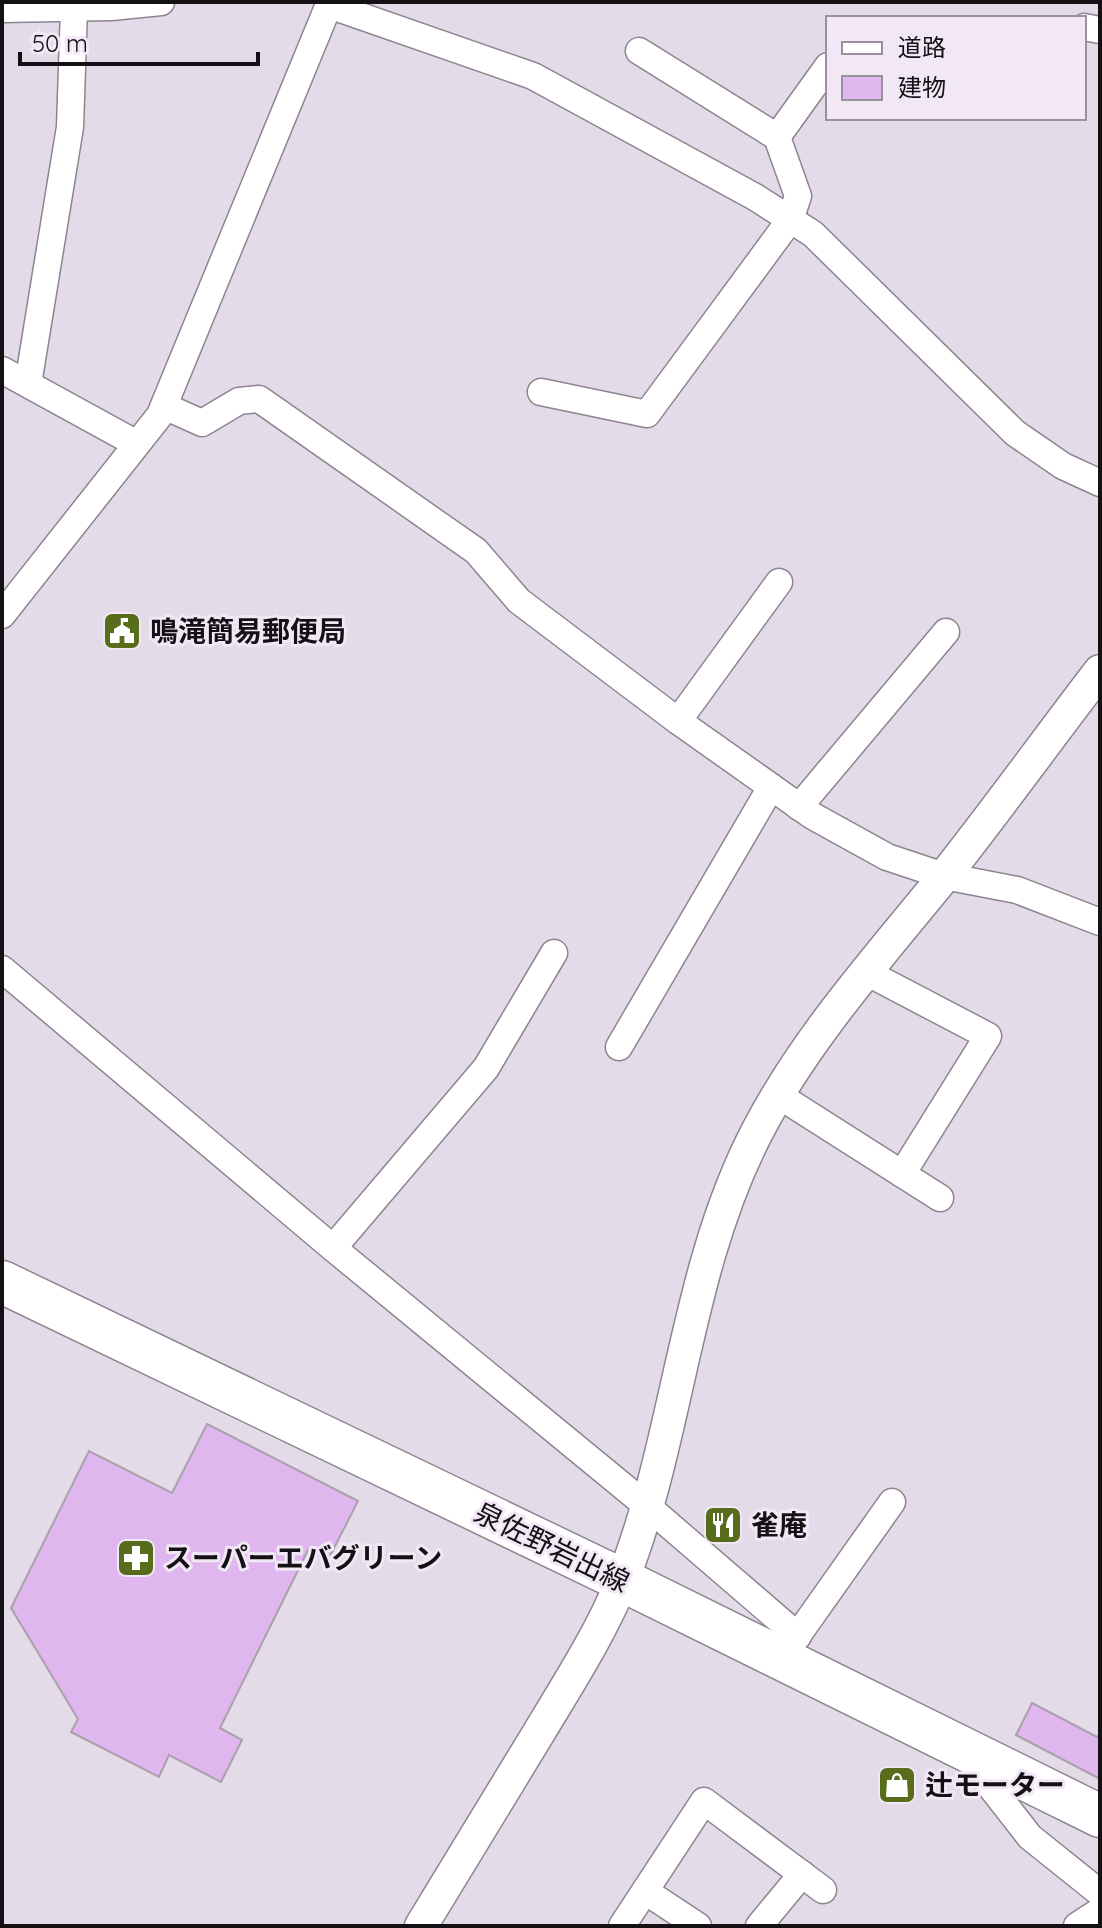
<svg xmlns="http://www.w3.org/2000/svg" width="1102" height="1928" font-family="Quicksand,'Noto Sans JP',sans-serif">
<rect width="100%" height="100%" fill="#e4dbe8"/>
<g fill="#dfb6ed" stroke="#a9a0ac" stroke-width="2">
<path d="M207 1424 358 1501 328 1560 308 1550 220 1728 242 1740 221 1782 169 1755 159 1777 71 1732 78 1719 11 1608 89 1451 172 1493Z"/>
<path d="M1032 1703 1097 1737 1100 1734V1779L1016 1735Z"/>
</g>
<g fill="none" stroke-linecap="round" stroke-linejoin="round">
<defs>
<g id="minor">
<path d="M329 5 533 76 755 197 813 234 1015 433 1063 466 1100 483"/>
<path d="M2 9 111 7 161 2"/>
<path d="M1084 27 1100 30"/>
<path d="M777 137 828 66"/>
<path d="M2 370 137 444"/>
<path d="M28 384 70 127 74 8"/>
<path d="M541 392 647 414 790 220 798 196 777 137 639 51"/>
<path d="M164 406 202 423 239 401 259 399 476 551 519 601 678 721 811 815 887 857 944 876 1017 890 1100 922"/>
<path d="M2 615 160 415 330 2"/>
<path d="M678 721 779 582"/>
<path d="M799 807 946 632"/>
<path d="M2 969 333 1248 647 1506 798 1636"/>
<path d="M866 972 988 1036 902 1174"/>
<path d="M619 1047 771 787"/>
<path d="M778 1095 940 1198"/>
<path d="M333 1248 486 1068 554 953"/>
<path d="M788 1649 892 1502"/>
<path d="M969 1759 1030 1837 1100 1893"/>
<path d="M645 1891 698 1926"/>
<path d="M622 1926 704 1801 823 1890"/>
<path d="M759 1926 802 1874"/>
<path d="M1077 1926 1100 1911"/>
</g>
<path id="tertiary" d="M421 1926C460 1862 499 1798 538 1734 568 1684 600 1635 622 1581 680 1435 684 1271 758 1130 806 1038 877 959 942 879 996 811 1047 740 1100 671"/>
<path id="primary" d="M2 1282 622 1580 1100 1816"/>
</defs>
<use href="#minor" stroke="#8d8490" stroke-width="29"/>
<use href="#tertiary" stroke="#8d8490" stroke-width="35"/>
<use href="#primary" stroke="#8d8490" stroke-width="45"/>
<use href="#minor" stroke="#fff" stroke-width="26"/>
<use href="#tertiary" stroke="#fff" stroke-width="32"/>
<use href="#primary" stroke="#fff" stroke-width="42"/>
</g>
<defs>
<symbol id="civic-square" viewBox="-11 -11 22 22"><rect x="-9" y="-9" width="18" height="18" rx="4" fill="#586d1c" stroke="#f2e8f5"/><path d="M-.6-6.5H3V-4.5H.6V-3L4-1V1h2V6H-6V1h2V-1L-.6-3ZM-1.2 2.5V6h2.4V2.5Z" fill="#fff"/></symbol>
<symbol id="restaurant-square" viewBox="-11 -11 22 22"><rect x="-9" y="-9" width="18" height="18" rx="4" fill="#586d1c" stroke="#f2e8f5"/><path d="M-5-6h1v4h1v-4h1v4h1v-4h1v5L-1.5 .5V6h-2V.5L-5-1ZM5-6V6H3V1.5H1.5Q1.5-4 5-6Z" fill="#fff"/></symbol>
<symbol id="pharmacy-square" viewBox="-11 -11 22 22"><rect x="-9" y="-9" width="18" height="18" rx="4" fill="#586d1c" stroke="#f2e8f5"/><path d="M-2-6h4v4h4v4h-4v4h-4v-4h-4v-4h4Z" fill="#fff"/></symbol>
<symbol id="shop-square" viewBox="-11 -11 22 22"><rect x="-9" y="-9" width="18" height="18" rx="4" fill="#586d1c" stroke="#f2e8f5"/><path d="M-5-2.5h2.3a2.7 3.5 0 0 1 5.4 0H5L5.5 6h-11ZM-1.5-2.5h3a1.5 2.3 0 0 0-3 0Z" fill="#fff"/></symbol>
</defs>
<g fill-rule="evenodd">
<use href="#civic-square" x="100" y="609" width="44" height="44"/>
<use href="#restaurant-square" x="701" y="1503" width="44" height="44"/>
<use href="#pharmacy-square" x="114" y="1536" width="44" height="44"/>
<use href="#shop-square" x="875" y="1763" width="44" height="44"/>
</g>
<g text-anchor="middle" stroke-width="6" stroke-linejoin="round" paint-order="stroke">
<g font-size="28" font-weight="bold" fill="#141115" stroke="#f2e8f5" text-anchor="start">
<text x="150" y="641">鳴滝簡易郵便局</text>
<text x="751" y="1535">雀庵</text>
<text x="164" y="1568">スーパーエバグリーン</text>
<text x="925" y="1795">辻モーター</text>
</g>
<g font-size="28" fill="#141115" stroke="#f2e8f5">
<text transform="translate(552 1547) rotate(26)" y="10">泉佐野岩出線</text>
</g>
</g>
<rect width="1102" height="1928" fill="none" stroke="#141115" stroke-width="8"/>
<rect x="826" y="16" width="260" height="104" fill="#f2e8f5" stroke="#99929b" stroke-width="2"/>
<rect x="842" y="42" width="40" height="12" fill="#ffffff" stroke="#99929b" stroke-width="2"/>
<text x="898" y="56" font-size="24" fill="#141115">道路</text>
<rect x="842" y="76" width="40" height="24" fill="#dfb6ed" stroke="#99929b" stroke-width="2"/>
<text x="898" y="96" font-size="24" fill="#141115">建物</text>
<path d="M20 52v12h238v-12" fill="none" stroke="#141115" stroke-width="4"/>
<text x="32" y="52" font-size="24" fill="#141115" stroke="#f2e8f5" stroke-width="6" paint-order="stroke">50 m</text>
</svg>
